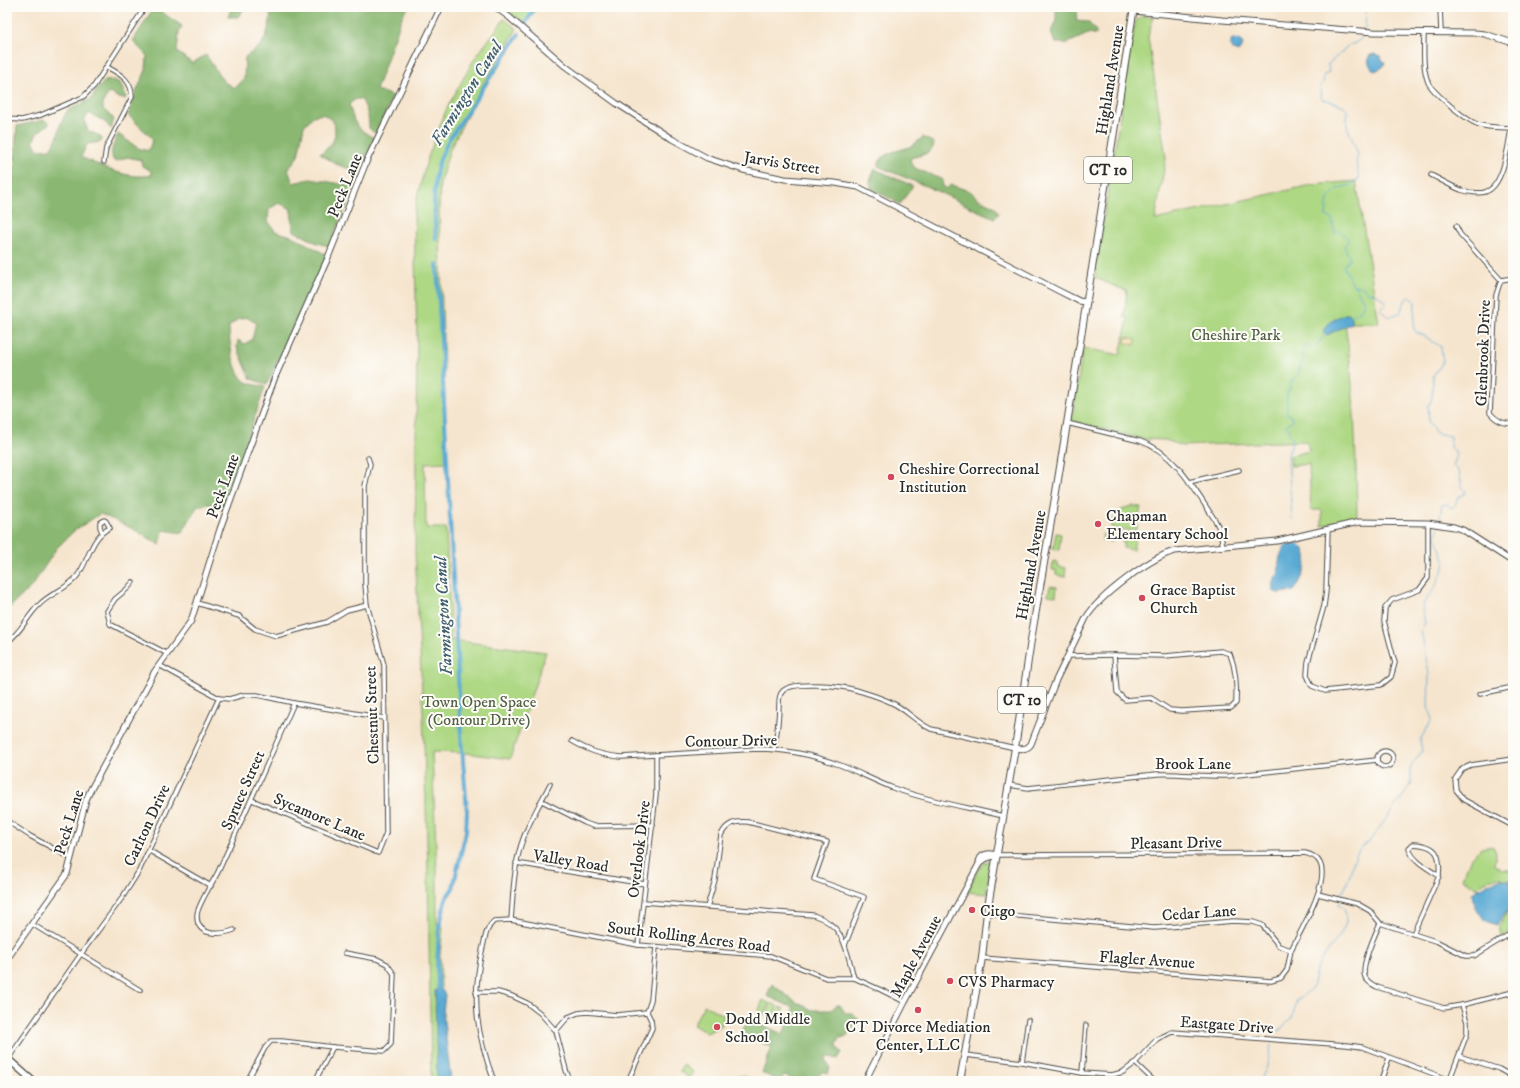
<svg xmlns="http://www.w3.org/2000/svg" width="1520" height="1088" font-family="'IM FELL DW Pica',serif">
<rect width="100%" height="100%" fill="#fdfcf7"/>
<filter id="ink" filterUnits="userSpaceOnUse"><feTurbulence type="fractalNoise" baseFrequency=".025" numOctaves="2"/><feDisplacementMap in="SourceGraphic" scale="8" xChannelSelector="R" yChannelSelector="G"/><feConvolveMatrix kernelMatrix="1 2 1 2 8 2 1 2 1" color-interpolation-filters="sRGB"/></filter>
<filter id="wash" filterUnits="userSpaceOnUse"><feTurbulence type="fractalNoise" baseFrequency=".012" numOctaves="4" result="noise"/><feDisplacementMap in="SourceGraphic" scale="16" xChannelSelector="R" yChannelSelector="G"/><feGaussianBlur stdDeviation="0.9" result="paint"/><feColorMatrix in="noise" values="0 0 0 0 0 0 0 0 0 0 0 0 0 0 0 0 0 1.4 0 .05"/><feComposite in="paint" operator="in"/></filter>
<g filter="url(#wash)">
<rect width="100%" height="100%" fill="#f6e5ce"/>
<g fill="#aed884" stroke="#6c8258">
<path d="M513 7H537L525 24 509 12Z"/>
<path d="M1142 16 1153 17 1148 37 1166 158 1155 220 1311 185 1356 181 1379 323H1345C1355 388 1356 453 1357 518L1335 522 1322 526V510H1311L1309 464 1291 466 1290 456 1309 451 1307 441 1182 446 1166 440 1142 439 1076 422 1072 420 1083 348 1120 355 1128 318 1124 317 1127 291 1095 278V272L1135 22Z"/>
<path d="M504 19 517 29 481 88 450 149 440 182 439 209 447 462 425 463 426 528H446L451 640 546 652 510 759 466 753 432 752 437 871V924L443 927 440 955 444 1081H431L428 871 423 714 415 552 417 341 414 214 418 193 427 160 446 110 473 61Z"/>
<path d="M1133 506 1141 507 1136 530 1135 531 1111 528C1113 515 1120 508 1133 506Z"/>
<path d="M1056 533 1061 534 1059 550 1053 549Z"/>
<path d="M1123 533 1136 535 1133 550 1123 548 1124 542 1122 541Z"/>
<path d="M1103 534 1114 535 1112 542 1102 540Z"/>
<path d="M1053 561 1058 562V566L1066 568 1065 577 1056 575V570H1052Z"/>
<path d="M1050 586 1057 587 1056 596 1048 595Z"/>
<path d="M1493 846 1496 853 1494 865 1502 870H1513V881C1496 875 1491 876 1477 888L1462 878 1471 858 1481 848Z"/>
<path d="M989 861 991 864 986 894 967 892C972 883 978 863 989 861Z"/>
<path d="M1513 908V930L1501 937 1499 926 1508 911Z"/>
<path d="M763 1000 769 1003 764 1015 758 1012Z"/>
<path d="M771 1003 777 1006 772 1018 766 1015Z"/>
<path d="M704 1005 724 1015 722 1025 707 1033 693 1025Z"/>
<path d="M779 1007 784 1009 779 1021 773 1019Z"/>
<path d="M683 1065 693 1072 689 1078 679 1071Z"/>
<path d="M738 1076H745L752 1080 734 1081Z"/>
</g>
<g fill="#8ab872" stroke="#5a724e">
<path d="M154 7 182 26 179 32 177 52 192 63 206 55 224 82 235 88 244 79 245 57C260 47 265 44 269 25 271 18 271 14 268 7H409L403 14 376 90 393 96 376 134 369 128C369 117 367 109 361 99H356L349 104C355 125 355 128 375 138L358 172 336 164 320 154C333 143 337 141 334 122L323 114 313 116 304 126 298 156 288 170 293 183 310 179 355 186 329 246 317 243 294 231C291 223 293 216 290 208L279 203 269 209 268 221 275 231 292 236 327 255 267 384 251 379 237 347 238 340 244 344 252 340 256 323 246 317 237 320 229 326C229 340 233 374 246 382 251 385 259 385 265 387L225 505 208 504 197 507 182 533 163 530 160 545C141 533 121 522 100 514L75 530 56 549 32 586 7 610V182L13 184 17 126 43 120 50 123 38 132 33 141 38 150 50 149 57 138 61 123 67 111 91 99 98 88 105 81 113 80 120 83 126 96 125 99 119 98 110 93 108 94 103 102V109L114 119 111 129 105 122 89 113 84 120 88 131 100 136 102 139 101 142 87 144 81 157C103 167 127 180 152 175L150 170 142 166 141 160 127 157 115 162C107 154 115 142 118 134L138 148 148 151 153 139 128 115 134 97 146 70 147 56 133 41Z"/>
<path d="M232 7H245L238 17H228Z"/>
<path d="M1056 7H1078L1076 21 1088 22 1096 31V35L1090 33 1068 43H1055L1051 32 1056 20Z"/>
<path d="M923 137 934 143C934 154 920 155 911 158L910 161 915 168 943 180 942 184 946 189 951 185 970 191 979 199 994 206 999 213 995 218C976 211 959 201 941 193 920 183 898 175 878 166 882 151 897 152 909 147 914 145 919 140 923 137Z"/>
<path d="M875 169 913 186 900 204 871 188 870 181Z"/>
<path d="M772 984 794 1001 812 1010H831L837 1005H840L845 1013H853L859 1020 847 1036 840 1038 837 1044 838 1049 842 1052 838 1059 827 1056 826 1062 830 1067 828 1074 822 1072 818 1077 823 1081H796L786 1076 783 1077 779 1081 762 1073 772 1047 739 1033 750 1020 783 1034 794 1008 767 996Z"/>
</g>
<path fill="#eeda9e" stroke="#8c8264" d="M1126 337 1136 339 1135 345 1125 343Z"/>
<g fill="#5aaad4" stroke="#426a80">
<path d="M1233 39 1240 40 1243 44 1242 48 1238 52 1233 50 1231 46V40Z"/>
<path d="M1374 54 1379 55 1385 63 1383 67 1375 71C1370 68 1367 61 1369 56Z"/>
<path d="M1345 314H1349L1352 318V323L1327 335 1323 333C1325 324 1337 317 1345 314Z"/>
<path d="M1297 543C1315 552 1303 579 1294 591L1278 593 1273 591C1272 583 1273 578 1279 574 1278 563 1279 556 1285 546Z"/>
<path d="M1501 879 1513 882V906L1507 911 1497 925C1493 924 1488 922 1485 920 1479 914 1472 901 1472 893L1491 882Z"/>
<path d="M435 990H442L445 995 443 1013 451 1081H437Z"/>
</g>
<g fill="none" stroke-linecap="round" stroke-linejoin="round">
<g stroke="#5aaad4" stroke-width="1">
<path d="M1365 30 1366 7"/>
<path d="M1365 33V35L1357 42 1346 47 1342 52 1328 64 1329 72 1323 76 1324 80C1319 87 1320 91 1322 99 1330 100 1336 104 1344 106L1347 110V126L1358 154C1355 162 1357 170 1360 178L1350 185 1337 189 1335 191 1328 199 1326 216 1332 219 1335 234 1339 230 1349 240 1344 246 1350 258 1343 266 1353 285 1363 287 1366 291 1378 295 1387 303 1380 309 1388 317 1400 313 1406 299 1410 297 1415 301 1414 329 1417 333 1423 335 1441 347 1443 362 1433 376 1432 399 1428 406 1429 422 1436 433 1451 436 1450 448 1455 451 1456 458 1453 466 1459 472 1462 487 1465 490 1466 493 1458 497 1455 506 1452 508 1447 504 1442 505 1439 523"/>
<path d="M1351 316 1361 310 1364 304 1362 298 1354 285"/>
<path d="M1315 347 1326 334"/>
<path d="M1292 519 1288 456 1293 438 1289 434 1290 430 1286 427V425L1292 421 1293 419 1291 416 1287 414V393L1290 388 1291 382 1298 374 1303 359V348L1307 346 1311 348"/>
<path d="M1340 897C1341 892 1345 888 1347 883 1354 866 1351 853 1369 842L1411 785C1412 780 1410 777 1410 772 1411 763 1418 758 1422 751L1420 740 1432 720 1431 714 1428 707 1429 674 1421 630 1425 622 1422 610 1423 605 1435 587 1443 570 1445 563 1436 536 1439 526"/>
<path d="M1278 1032 1292 1018 1297 1000 1312 989 1315 974 1321 960 1341 934 1346 923V914L1344 909 1339 904 1340 901"/>
<path d="M1260 1081 1266 1069 1272 1045"/>
</g>
<g stroke="#5aaad4" stroke-width="4">
<path d="M525 24 536 7"/>
<path d="M436 239C435 216 432 193 437 170 439 160 444 150 448 141L519 34"/>
<path d="M437 264 461 735 467 811 466 831 453 888 446 898 439 928 437 967 439 994"/>
</g>
</g>
</g>
<g filter="url(#ink)">
<g fill="none" stroke-linecap="round" stroke-linejoin="round">
<defs>
<g id="street">
<path d="M1440 7 1441 32"/>
<path d="M1424 32C1424 48 1422 67 1428 82 1432 92 1469 123 1480 125 1490 128 1501 127 1511 128"/>
<path d="M7 119 22 120 41 115 83 97 94 86 145 7"/>
<path d="M104 162 106 148 132 97C132 80 120 74 107 67"/>
<path d="M1431 175C1441 180 1451 186 1461 190 1467 192 1480 194 1485 192 1506 186 1509 136 1513 117"/>
<path d="M1456 226 1460 234 1501 280"/>
<path d="M1501 280 1496 295 1490 413C1497 421 1502 423 1513 424"/>
<path d="M1501 280 1513 278"/>
<path d="M1067 423 1140 441C1176 453 1195 491 1215 520L1220 530 1223 547"/>
<path d="M1189 482 1239 470"/>
<path d="M1328 529 1326 591 1324 606 1308 662 1307 675 1312 686 1325 691 1381 685 1391 677 1395 663 1384 621 1385 608 1392 600 1419 590 1428 578V523"/>
<path d="M133 582 127 589 115 599 107 611 110 624 166 653"/>
<path d="M197 603 239 616 255 629 276 636 327 622 347 610 367 605"/>
<path d="M7 642C21 633 27 616 39 605 50 593 68 589 78 575 89 560 91 536 110 528L106 521 104 520 100 522V527L102 532"/>
<path d="M1221 651 1230 654C1236 669 1237 686 1236 703L1231 708 1182 711 1170 710 1151 698 1125 700 1117 692 1114 655 1165 656Z"/>
<path d="M1068 656 1114 655"/>
<path d="M159 665 219 698 229 699 244 695H257L294 703 384 718"/>
<path d="M1480 694 1513 687"/>
<path d="M572 741C589 751 601 755 621 757L757 749C785 749 813 755 840 765 858 772 875 781 893 788 928 801 966 807 1003 816"/>
<path d="M774 749C777 734 779 720 779 704 779 700 779 695 782 692 790 680 842 686 856 690 869 694 884 698 896 705 908 712 918 723 931 729L1015 748"/>
<circle cx="1385" cy="759" r="8"/>
<path d="M1513 759 1471 765 1462 769 1455 779 1456 790 1464 800 1513 826"/>
<path d="M1009 785 1028 788 1157 774C1181 773 1204 777 1228 776L1377 760"/>
<path d="M252 800 378 853 386 833 384 665 367 605 365 584V486L370 464 368 458"/>
<path d="M542 801 585 823 593 826 653 825"/>
<path d="M7 821 30 836 71 858"/>
<path d="M1413 844C1437 845 1441 854 1439 876 1429 869 1412 861 1409 848Z"/>
<path d="M148 850 211 886"/>
<path d="M516 863 645 884"/>
<path d="M1318 894 1358 904 1370 911 1380 923 1438 942 1466 956H1474L1513 932"/>
<path d="M644 902 813 915C845 925 846 949 854 978"/>
<path d="M707 907 715 880 721 835C727 823 735 821 748 822L827 842 814 879 864 897 845 945"/>
<path d="M987 913 1154 928 1168 927 1233 921 1253 922 1262 925 1279 946 1291 950C1300 932 1330 882 1320 863 1317 857 1312 855 1305 853L997 855"/>
<path d="M511 920C513 897 513 874 519 852 525 828 539 806 550 784"/>
<path d="M1380 923C1375 935 1360 966 1365 977 1368 983 1372 984 1377 987L1444 1008 1462 1005 1513 992"/>
<path d="M32 924 140 990"/>
<path d="M234 930C220 935 196 937 197 915 197 906 213 882 218 872 244 816 269 760 294 703"/>
<path d="M1413 934 1439 876"/>
<path d="M638 945 656 795V755"/>
<path d="M982 958 1271 981 1281 978 1287 970 1291 950"/>
<path d="M476 992H498L512 996 527 1003 540 1013 556 1031 566 1070 570 1081"/>
<path d="M647 1012 651 1000 656 947"/>
<path d="M556 1031 568 1017 578 1013 587 1012 617 1015 647 1012"/>
<path d="M965 1055 1022 1062 1082 1073 1112 1075 1123 1072 1135 1063 1157 1039 1172 1032 1347 1045 1362 1047 1450 1080"/>
<path d="M1459 1056 1499 1069 1513 1077"/>
<path d="M8 1059 81 954 122 898 139 871 219 698"/>
<path d="M1022 1062 1028 1020"/>
<path d="M1135 1063 1154 1081"/>
<path d="M1082 1073 1086 1025"/>
<path d="M247 1081 265 1048 271 1041H282L333 1047 384 1051 391 1044 394 974 387 964 377 959 345 953"/>
<path d="M315 1081 333 1047"/>
<path d="M494 1081C477 1035 471 1001 482 951 485 940 485 929 494 921L511 920 638 945 771 956 826 978H854L881 990 905 1002"/>
<path d="M628 1081 652 1028 651 1020 647 1012"/>
<path d="M1381 1081 1389 1058"/>
<path d="M1449 1081 1467 1034V1022L1462 1005"/>
</g>
<g id="secondary">
<path d="M495 7 509 17 565 66 616 103 672 139 707 158 743 170 785 179 835 183 858 187 1059 291 1079 301 1086 302"/>
<path d="M1134 11 1222 20 1374 32 1475 33 1485 34 1513 43"/>
<path d="M1015 748C1022 749 1027 750 1031 744L1056 680 1086 618C1099 596 1151 557 1175 551L1277 541 1359 522 1428 523 1454 527 1463 530 1513 562"/>
<path d="M979 864 985 859 997 855"/>
<path d="M7 959 67 874 86 800 90 791 155 671 191 621 220 529 275 377 327 260 367 160 441 7"/>
<path d="M865 1081 905 1002 979 864C979 854 989 852 997 855"/>
</g>
<path id="primary" d="M7 1058 33 1081"/>
<path id="highway" d="M960 1081 982 958 987 912 1015 748 1031 640 1056 492 1134 7"/>
</defs>
<use href="#street" stroke="#494743" stroke-width="5.5"/>
<use href="#secondary" stroke="#494743" stroke-width="7"/>
<use href="#primary" stroke="#494743" stroke-width="8"/>
<use href="#highway" stroke="#494743" stroke-width="8"/>
<use href="#street" stroke="#fff" stroke-width="3.5"/>
<use href="#secondary" stroke="#fff" stroke-width="5"/>
<use href="#primary" stroke="#fff" stroke-width="5.5"/>
<use href="#highway" stroke="#fff" stroke-width="6"/>
</g>
</g>
<g fill="#d1495b" stroke="#fdfcf7" stroke-width="1.5">
<circle cx="891" cy="477" r="4"/>
<circle cx="1098" cy="524" r="4"/>
<circle cx="1142" cy="598" r="4"/>
<circle cx="972" cy="910" r="4"/>
<circle cx="950" cy="981" r="4"/>
<circle cx="918" cy="1010" r="4"/>
<circle cx="717" cy="1027" r="4"/>
</g>
<g text-anchor="middle" stroke-width="4" stroke-linejoin="round" paint-order="stroke">
<g fill="#fdfcf7" stroke="#6a6a68" stroke-width="1">
<rect x="1084" y="157" width="48" height="26" rx="3"/>
<rect x="998" y="687" width="48" height="26" rx="3"/>
</g>
<g font-size="15" font-weight="bold" fill="#2b2b2b">
<text x="1108" y="175">CT 10</text>
<text x="1022" y="705">CT 10</text>
</g>
<g font-size="16" fill="#2b2b2b" stroke="#fdfcf7">
<text transform="translate(1109 80) rotate(-81)" y="6">Highland Avenue</text>
<text transform="translate(782 162) rotate(9)" y="6">Jarvis Street</text>
<text transform="translate(344 185) rotate(-68)" y="6">Peck Lane</text>
<text transform="translate(1482 353) rotate(-88)" y="6">Glenbrook Drive</text>
<text transform="translate(222 486) rotate(-70)" y="6">Peck Lane</text>
<text transform="translate(1030 565) rotate(-80)" y="6">Highland Avenue</text>
<text transform="translate(371 715) rotate(-92)" y="6">Chestnut Street</text>
<text transform="translate(731 740) rotate(-1)" y="6">Contour Drive</text>
<text x="1193" y="769">Brook Lane</text>
<text transform="translate(242 790) rotate(-66)" y="6">Spruce Street</text>
<text transform="translate(320 816) rotate(23)" y="6">Sycamore Lane</text>
<text transform="translate(68 822) rotate(-73)" y="6">Peck Lane</text>
<text transform="translate(146 825) rotate(-65)" y="6">Carlton Drive</text>
<text transform="translate(1176 842) rotate(-1)" y="6">Pleasant Drive</text>
<text transform="translate(638 849) rotate(-83)" y="6">Overlook Drive</text>
<text transform="translate(571 860) rotate(9)" y="6">Valley Road</text>
<text transform="translate(1199 912) rotate(-4)" y="6">Cedar Lane</text>
<text transform="translate(689 936) rotate(7)" y="6">South Rolling Acres Road</text>
<text transform="translate(915 956) rotate(-62)" y="6">Maple Avenue</text>
<text transform="translate(1147 959) rotate(4)" y="6">Flagler Avenue</text>
<text transform="translate(1227 1024) rotate(4)" y="6">Eastgate Drive</text>
</g>
<g font-size="16" fill="#525f46" stroke="#fdfcf7">
<text x="1236" y="340">Cheshire Park</text>
<text x="479" y="707">Town Open Space<tspan x="479" dy="18">(Contour Drive)</tspan></text>
</g>
<g font-size="16" fill="#2b2b2b" stroke="#fdfcf7" text-anchor="start">
<text x="899" y="474">Cheshire Correctional<tspan x="899" dy="18">Institution</tspan></text>
<text x="1106" y="521">Chapman<tspan x="1106" dy="18">Elementary School</tspan></text>
<text x="1150" y="595">Grace Baptist<tspan x="1150" dy="18">Church</tspan></text>
<text x="980" y="916">Citgo</text>
<text x="958" y="987">CVS Pharmacy</text>
<text x="725" y="1024">Dodd Middle<tspan x="725" dy="18">School</tspan></text>
<text x="918" y="1032" text-anchor="middle">CT Divorce Mediation<tspan x="918" dy="18">Center, LLC</tspan></text>
</g>
<g font-size="17" font-style="italic" fill="#3e5e6f" stroke="#fdfcf7">
<text transform="translate(466 93) rotate(-58)" y="6">Farmington Canal</text>
<text transform="translate(443 616) rotate(-93)" y="6">Farmington Canal</text>
</g>
</g>
<rect width="1520" height="1088" fill="none" stroke="#fdfcf7" stroke-width="24"/>
</svg>
